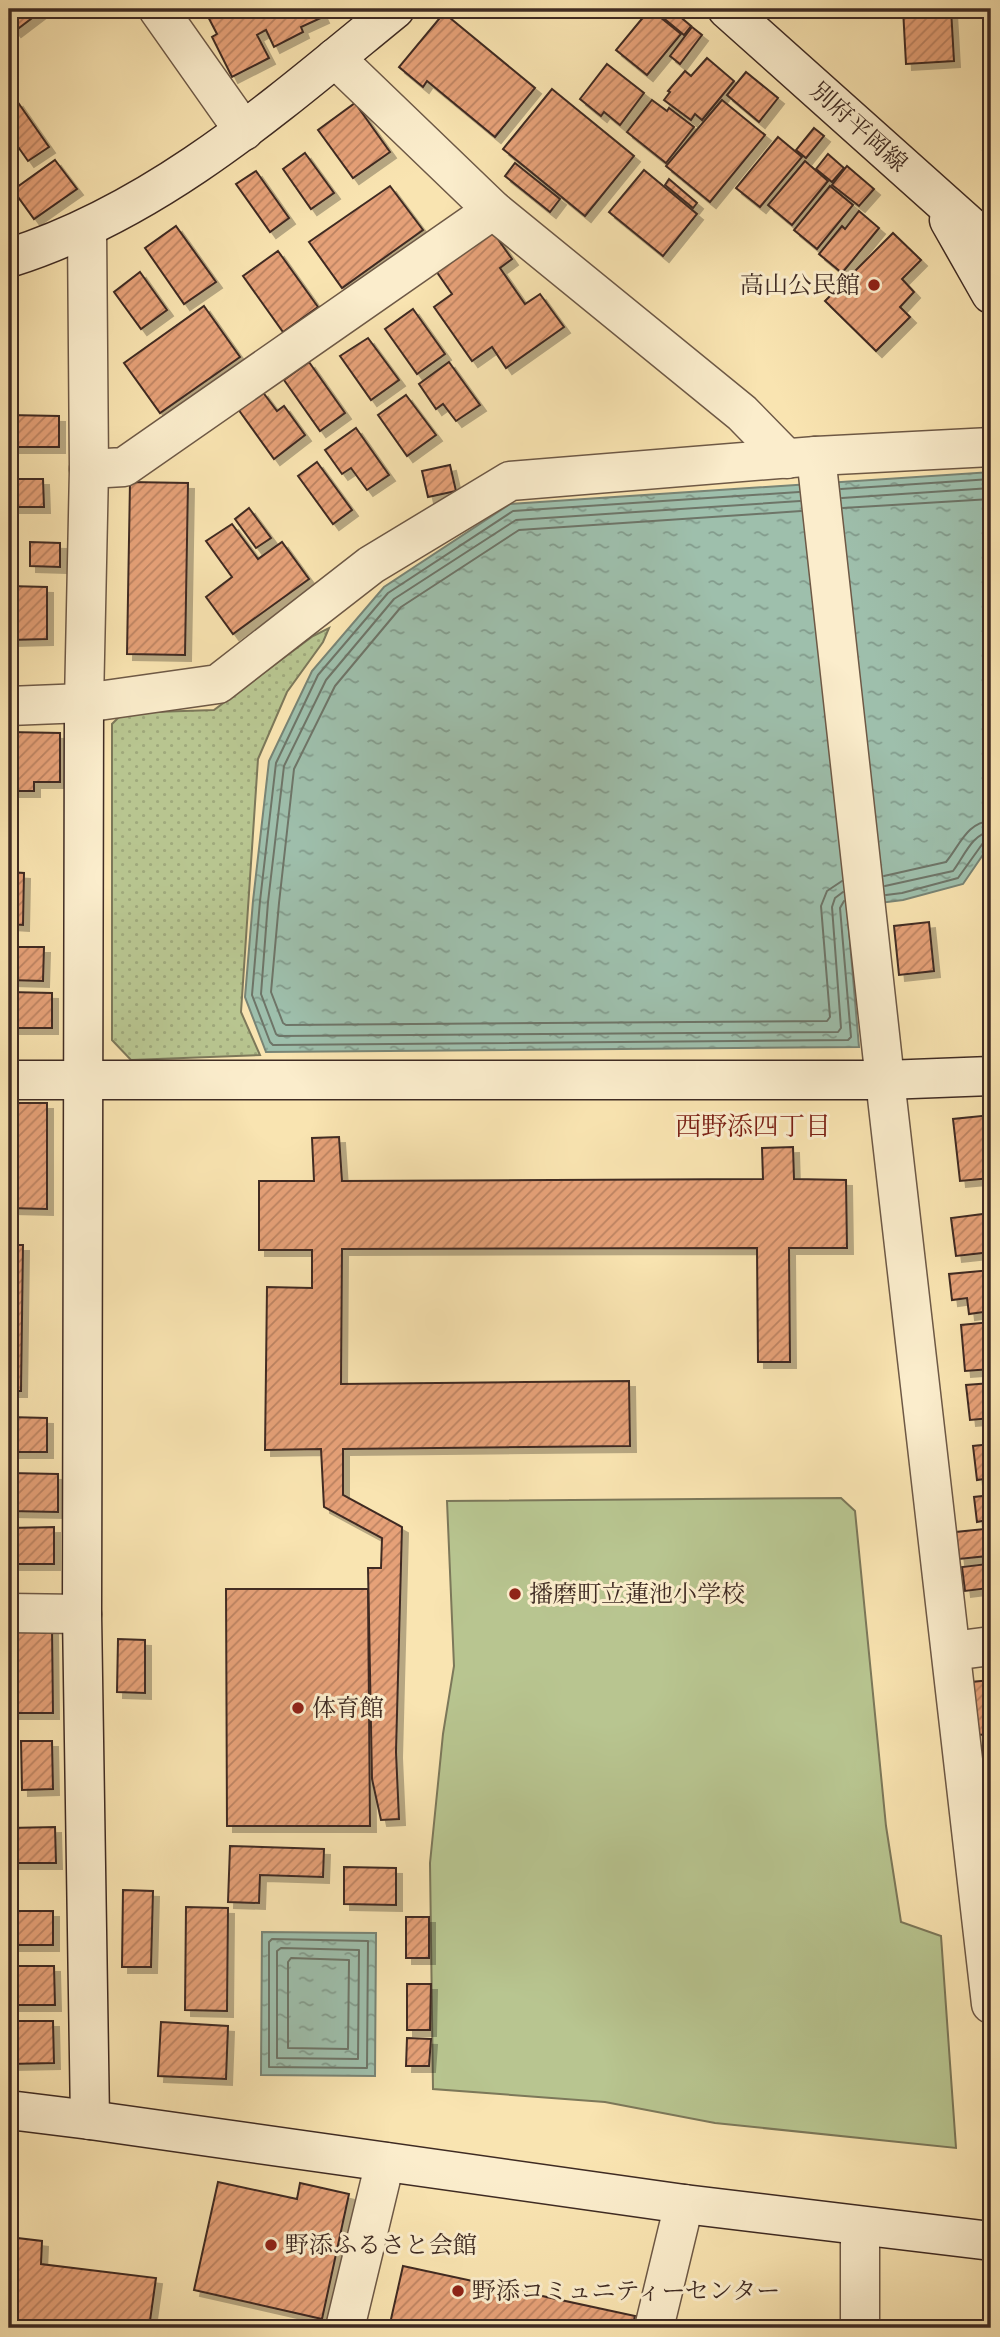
<svg xmlns="http://www.w3.org/2000/svg" width="1000" height="2337" font-family="'IM FELL Great Primer','Noto Serif JP',serif">
<defs>
<pattern id="park-dots" width="8" height="8" patternUnits="userSpaceOnUse" patternTransform="scale(1.75)"><rect width="8" height="8" fill="#b8c590"/><path d="M2 2h.1M6 6h.1" fill="none" stroke="#9fa97c" stroke-width="1.8" stroke-linecap="round"/></pattern>
<pattern id="water-ripples" width="26" height="14" patternUnits="userSpaceOnUse" patternTransform="scale(1.75)"><rect width="26" height="14" fill="#9ebfac"/><path d="M2 4q2-2 4 0t4 0M15 11q2-2 4 0t4 0" fill="none" stroke="#829b8c"/></pattern>
<pattern id="building-hatch" width="6" height="6" patternUnits="userSpaceOnUse" patternTransform="scale(1.75)"><rect width="6" height="6" fill="#e6a178"/><path d="M-1 1l2-2M0 6l6-6M5 7l2-2" fill="none" stroke="#bc8362"/></pattern>
<filter id="shadow"><feDropShadow dx="6" dy="6" stdDeviation="0" flood-color="#0004"/></filter>
</defs>
<rect width="100%" height="100%" fill="#f9e4b1"/>
<filter id="stains"><feTurbulence type="fractalNoise" baseFrequency=".00286" numOctaves="4"/><feColorMatrix values="0 0 0 0 .2 0 0 0 0 .09 0 0 0 0 .02 0 0 0 .5 -.17"/></filter>
<radialGradient id="worn" r=".72"><stop offset=".6" stop-color="#630" stop-opacity="0"/><stop offset="1" stop-color="#630" stop-opacity=".3"/></radialGradient>
<path fill="#b8c590" stroke="#7c785a" stroke-width="2" d="M841 1498 855 1511 886 1826 901 1922 941 1936 956 2148 715 2123 605 2102 433 2089 430 1863 443 1734 454 1666 447 1501Z"/>
<path fill="url(#park-dots)" stroke="#7c785a" stroke-width="2" d="M329 628 323 642 287 692 258 759 241 1012 260 1055 131 1060 112 1040V724L123 713 214 710 313 636Z"/>
<g fill="url(#water-ripples)" stroke="#788475" stroke-width="2">
<path d="M991 472V843L963 884 903 900 847 907 859 1047 266 1052 245 997 253 901 269 761 312 671 384 587 510 504Z"/>
<path d="M262 1932 376 1933 375 2076 261 2075Z"/>
</g>
<g fill="none" stroke-linecap="round" stroke-linejoin="round">
<g stroke="#6e7568" stroke-width="2">
<path d="M841 489 991 479"/>
<path d="M799 492 513 511 388 593 318 675 276 763 260 901 252 995 270 1042 273 1045 848 1040 851 1037 840 908 844 901"/>
<path d="M842 498 991 488"/>
<path d="M800 501 516 520 394 599 326 680 284 766 268 902 261 994 276 1034 279 1036 838 1032 841 1028 832 907 835 898 843 892"/>
<path d="M843 508 991 499"/>
<path d="M801 511 519 530 401 607 335 686 294 769 279 903 271 992 283 1023 286 1025 827 1021 830 1017 821 906 827 891 842 881"/>
<path d="M884 876 946 862C960 845 967 822 991 821"/>
<path d="M885 886 953 871C964 857 972 833 991 832"/>
<path d="M886 895 902 893 958 878 983 843 991 840"/>
<path d="M272 1939 368 1941 367 2068 269 2067V1942Z"/>
<path d="M281 1948 359 1950 358 2059 277 2058V1951Z"/>
<path d="M291 1958 349 1960 348 2049 288 2048V1962Z"/>
</g>
</g>
<g fill="url(#building-hatch)" stroke="#3f2b23" stroke-width="2" filter="url(#shadow)">
<path d="M9 9H44L15 31 9 23Z"/>
<path d="M204 9H319L323 17 301 27 303 32 274 47 266 30 257 35 269 58 232 77 212 37 217 34Z"/>
<path d="M650 9 681 34 647 75 616 50Z"/>
<path d="M667 9H671L691 26 684 35 661 16Z"/>
<path d="M903 9H951L954 61 906 64Z"/>
<path d="M444 13 535 88 495 137 427 81 423 87 399 67Z"/>
<path d="M692 27 702 35 680 64 670 56Z"/>
<path d="M707 58 734 81 702 120 695 114 691 120 664 100 670 92 668 91 685 71 691 76Z"/>
<path d="M607 64 644 93 620 125 604 112 601 116 580 99Z"/>
<path d="M746 72 778 98 759 122 727 95Z"/>
<path d="M552 89 634 156 585 216 503 149Z"/>
<path d="M652 100 667 111 669 108 694 127 666 163 627 132Z"/>
<path d="M722 100 765 135 710 202 666 166Z"/>
<path d="M17 101 49 147 28 161 9 134V108Z"/>
<path d="M355 103 390 152 353 178 318 130Z"/>
<path d="M814 128 824 136 806 158 796 150Z"/>
<path d="M778 137 802 157 760 207 736 188Z"/>
<path d="M983 151H991V178L985 179Z"/>
<path d="M305 153 334 193 311 209 283 169Z"/>
<path d="M828 154 844 168 832 182 816 169Z"/>
<path d="M55 160 77 189 34 219 13 190Z"/>
<path d="M805 161 828 181 792 225 768 205Z"/>
<path d="M515 163 560 199 550 212 505 176Z"/>
<path d="M847 166 874 189 859 206 832 185Z"/>
<path d="M644 170 697 214 663 256 609 212Z"/>
<path d="M256 171 289 218 270 232 236 184Z"/>
<path d="M669 179 697 203 693 208 665 185Z"/>
<path d="M390 186 423 230 342 288 309 242Z"/>
<path d="M830 186 853 205 817 249 794 230Z"/>
<path d="M859 211 879 228 842 273 819 254 842 226 845 229Z"/>
<path d="M176 226 216 282 184 304 145 248Z"/>
<path d="M490 228 512 259 500 268 525 304 540 294 564 327 506 368 492 347 472 361 434 307 452 294 434 268Z"/>
<path d="M893 233 921 260 902 279 914 292 900 307 910 317 876 351 825 301Z"/>
<path d="M278 251 318 307 283 332 243 276Z"/>
<path d="M140 272 167 310 141 329 114 292Z"/>
<path d="M204 306 240 357 160 413 124 363Z"/>
<path d="M413 309 445 354 417 374 385 329Z"/>
<path d="M368 338 399 380 371 400 340 356Z"/>
<path d="M309 362 345 413 320 431 284 380Z"/>
<path d="M449 362 480 405 456 421 443 404 436 409 419 384Z"/>
<path d="M262 391 277 411 284 406 305 435 274 459 238 409Z"/>
<path d="M406 395 436 435 407 456 378 415Z"/>
<path d="M9 415 59 416V447H9Z"/>
<path d="M356 428 389 475 367 490 351 468 342 474 325 450Z"/>
<path d="M317 462 352 510 333 524 298 476Z"/>
<path d="M450 465 456 491 428 497 422 471Z"/>
<path d="M9 479H43L44 507H10L9 519Z"/>
<path d="M130 482 188 483 185 655 127 654Z"/>
<path d="M249 508 271 538 256 548 235 519Z"/>
<path d="M232 524 258 559 282 542 309 579 233 634 206 597 232 577 206 541Z"/>
<path d="M30 542 60 543V567L30 566Z"/>
<path d="M9 586 47 587V639L10 640Z"/>
<path d="M9 732 60 733V782H34V791H9Z"/>
<path d="M9 872 24 873 23 925 9 924Z"/>
<path d="M929 922 934 971 899 975 894 926Z"/>
<path d="M9 947H44L43 981 9 980Z"/>
<path d="M9 992 52 993V1028H9Z"/>
<path d="M9 1103H47V1209L9 1208Z"/>
<path d="M991 1115V1178L960 1181 953 1119Z"/>
<path d="M339 1137 342 1181 763 1179 762 1148 793 1147 794 1179 846 1180 847 1248H789L790 1362H758L757 1248 342 1249 341 1384 629 1381 630 1446 343 1449V1495L402 1527 396 1752 399 1819 381 1820 372 1779 368 1568H381L382 1538 324 1507 321 1449 265 1450 267 1287 312 1288V1250H259V1181H314L312 1138Z"/>
<path d="M991 1213V1252L956 1256 951 1218Z"/>
<path d="M9 1245H23L21 1391H9Z"/>
<path d="M991 1270V1311L969 1314 967 1298 952 1300 949 1274Z"/>
<path d="M991 1322V1369L965 1371 961 1325Z"/>
<path d="M991 1383V1418L970 1420 966 1385Z"/>
<path d="M9 1417 47 1418V1452H9Z"/>
<path d="M991 1444V1478L977 1480 973 1446Z"/>
<path d="M9 1473 58 1474V1512L9 1511Z"/>
<path d="M991 1495V1543H990L987 1520 977 1522 974 1497Z"/>
<path d="M54 1527V1564H10V1528Z"/>
<path d="M984 1529 987 1556 959 1559 956 1532Z"/>
<path d="M987 1564 989 1588 965 1591 962 1567Z"/>
<path d="M226 1589H368L370 1826H227Z"/>
<path d="M52 1627 53 1713H9V1628Z"/>
<path d="M118 1639 145 1640V1693L117 1692Z"/>
<path d="M991 1680V1734L977 1735 971 1682Z"/>
<path d="M21 1741H52L53 1789 22 1790Z"/>
<path d="M55 1827 56 1863H9V1828Z"/>
<path d="M230 1846 324 1849 323 1877 260 1875 259 1903 228 1902Z"/>
<path d="M344 1867 396 1868V1905L344 1904Z"/>
<path d="M123 1890 153 1891 151 1967H122Z"/>
<path d="M186 1907 228 1908 227 2011 185 2010Z"/>
<rect x="9" y="1911" width="44" height="34"/>
<rect x="406" y="1917" width="23" height="41"/>
<path d="M9 1966H54L55 2005H9Z"/>
<path d="M407 1984H431L430 2030H407Z"/>
<path d="M9 2021H53L54 2063 9 2064Z"/>
<path d="M161 2022 228 2026 226 2079 158 2076Z"/>
<path d="M407 2038 431 2039 429 2066H406Z"/>
<path d="M218 2182 297 2199 300 2183 349 2194 322 2319 194 2290Z"/>
<path d="M9 2237 42 2241 41 2264 156 2278 149 2328H9Z"/>
<path d="M403 2266 635 2316 632 2328H389Z"/>
</g>
<g fill="none" stroke-linecap="round" stroke-linejoin="round">
<defs>
<g id="street">
<path d="M158 9 244 131"/>
<path d="M335 58 493 210 742 413 787 459"/>
<path d="M816 456 885 1080 991 2004"/>
<path d="M89 469 124 467 493 210"/>
<path d="M84 703 89 469 87 229"/>
<path d="M9 706 84 703 218 684 371 565 510 481 816 456 991 447"/>
<path d="M9 1613 82 1614"/>
<path d="M952 1651 991 1646"/>
<path d="M345 2328 385 2162"/>
<path d="M654 2328 684 2204"/>
<path d="M860 2328V2226"/>
</g>
<g id="secondary">
<path d="M727 9 991 245"/>
<path d="M949 220 991 294"/>
<path d="M9 258C158 211 276 106 395 9"/>
<path d="M84 703 82 1614 90 2120"/>
<path d="M9 1080H885L991 1076"/>
<path d="M9 2110 90 2120 684 2204 991 2241"/>
</g>
</defs>
<use href="#street" stroke="#6e5946" stroke-width="41"/>
<use href="#secondary" stroke="#3f2b23" stroke-width="41"/>
<use href="#street" stroke="#fbedcc" stroke-width="38"/>
<use href="#secondary" stroke="#fbedcc" stroke-width="38"/>
</g>
<g fill="#8f2418" stroke="#fbedcc" stroke-width="2.5">
<circle cx="874" cy="285" r="7"/>
<circle cx="515" cy="1594" r="7"/>
<circle cx="298" cy="1708" r="7"/>
<circle cx="271" cy="2245" r="7"/>
<circle cx="458" cy="2291" r="7"/>
</g>
<g text-anchor="middle" stroke-width="6" stroke-linejoin="round" paint-order="stroke">
<g font-size="24" fill="#3f2b23" stroke="#fbedcc">
<text transform="translate(859 127) rotate(42)" y="8">別府平岡線</text>
</g>
<g font-size="24" fill="#3f2b23" stroke="#fbedcc" text-anchor="start">
<text x="860" y="293" text-anchor="end">高山公民館</text>
<text x="529" y="1602">播磨町立蓮池小学校</text>
<text x="312" y="1716">体育館</text>
<text x="285" y="2253">野添ふるさと会館</text>
<text x="472" y="2299">野添コミュニティーセンター</text>
</g>
<g font-size="26" fill="#7a1f14" stroke="#fbedcc">
<text x="753" y="1135">西野添四丁目</text>
</g>
</g>
<rect width="1000" height="2337" fill="none" stroke="#f9e4b1" stroke-width="35"/>
<rect x="10" y="10" width="979" height="2316" fill="none" stroke="#3f2b23" stroke-width="3.5"/>
<rect x="18" y="18" width="965" height="2302" fill="none" stroke="#3f2b23" stroke-width="2"/>
<rect width="100%" height="100%" filter="url(#stains)"/>
<rect width="100%" height="100%" fill="url(#worn)"/>
</svg>
